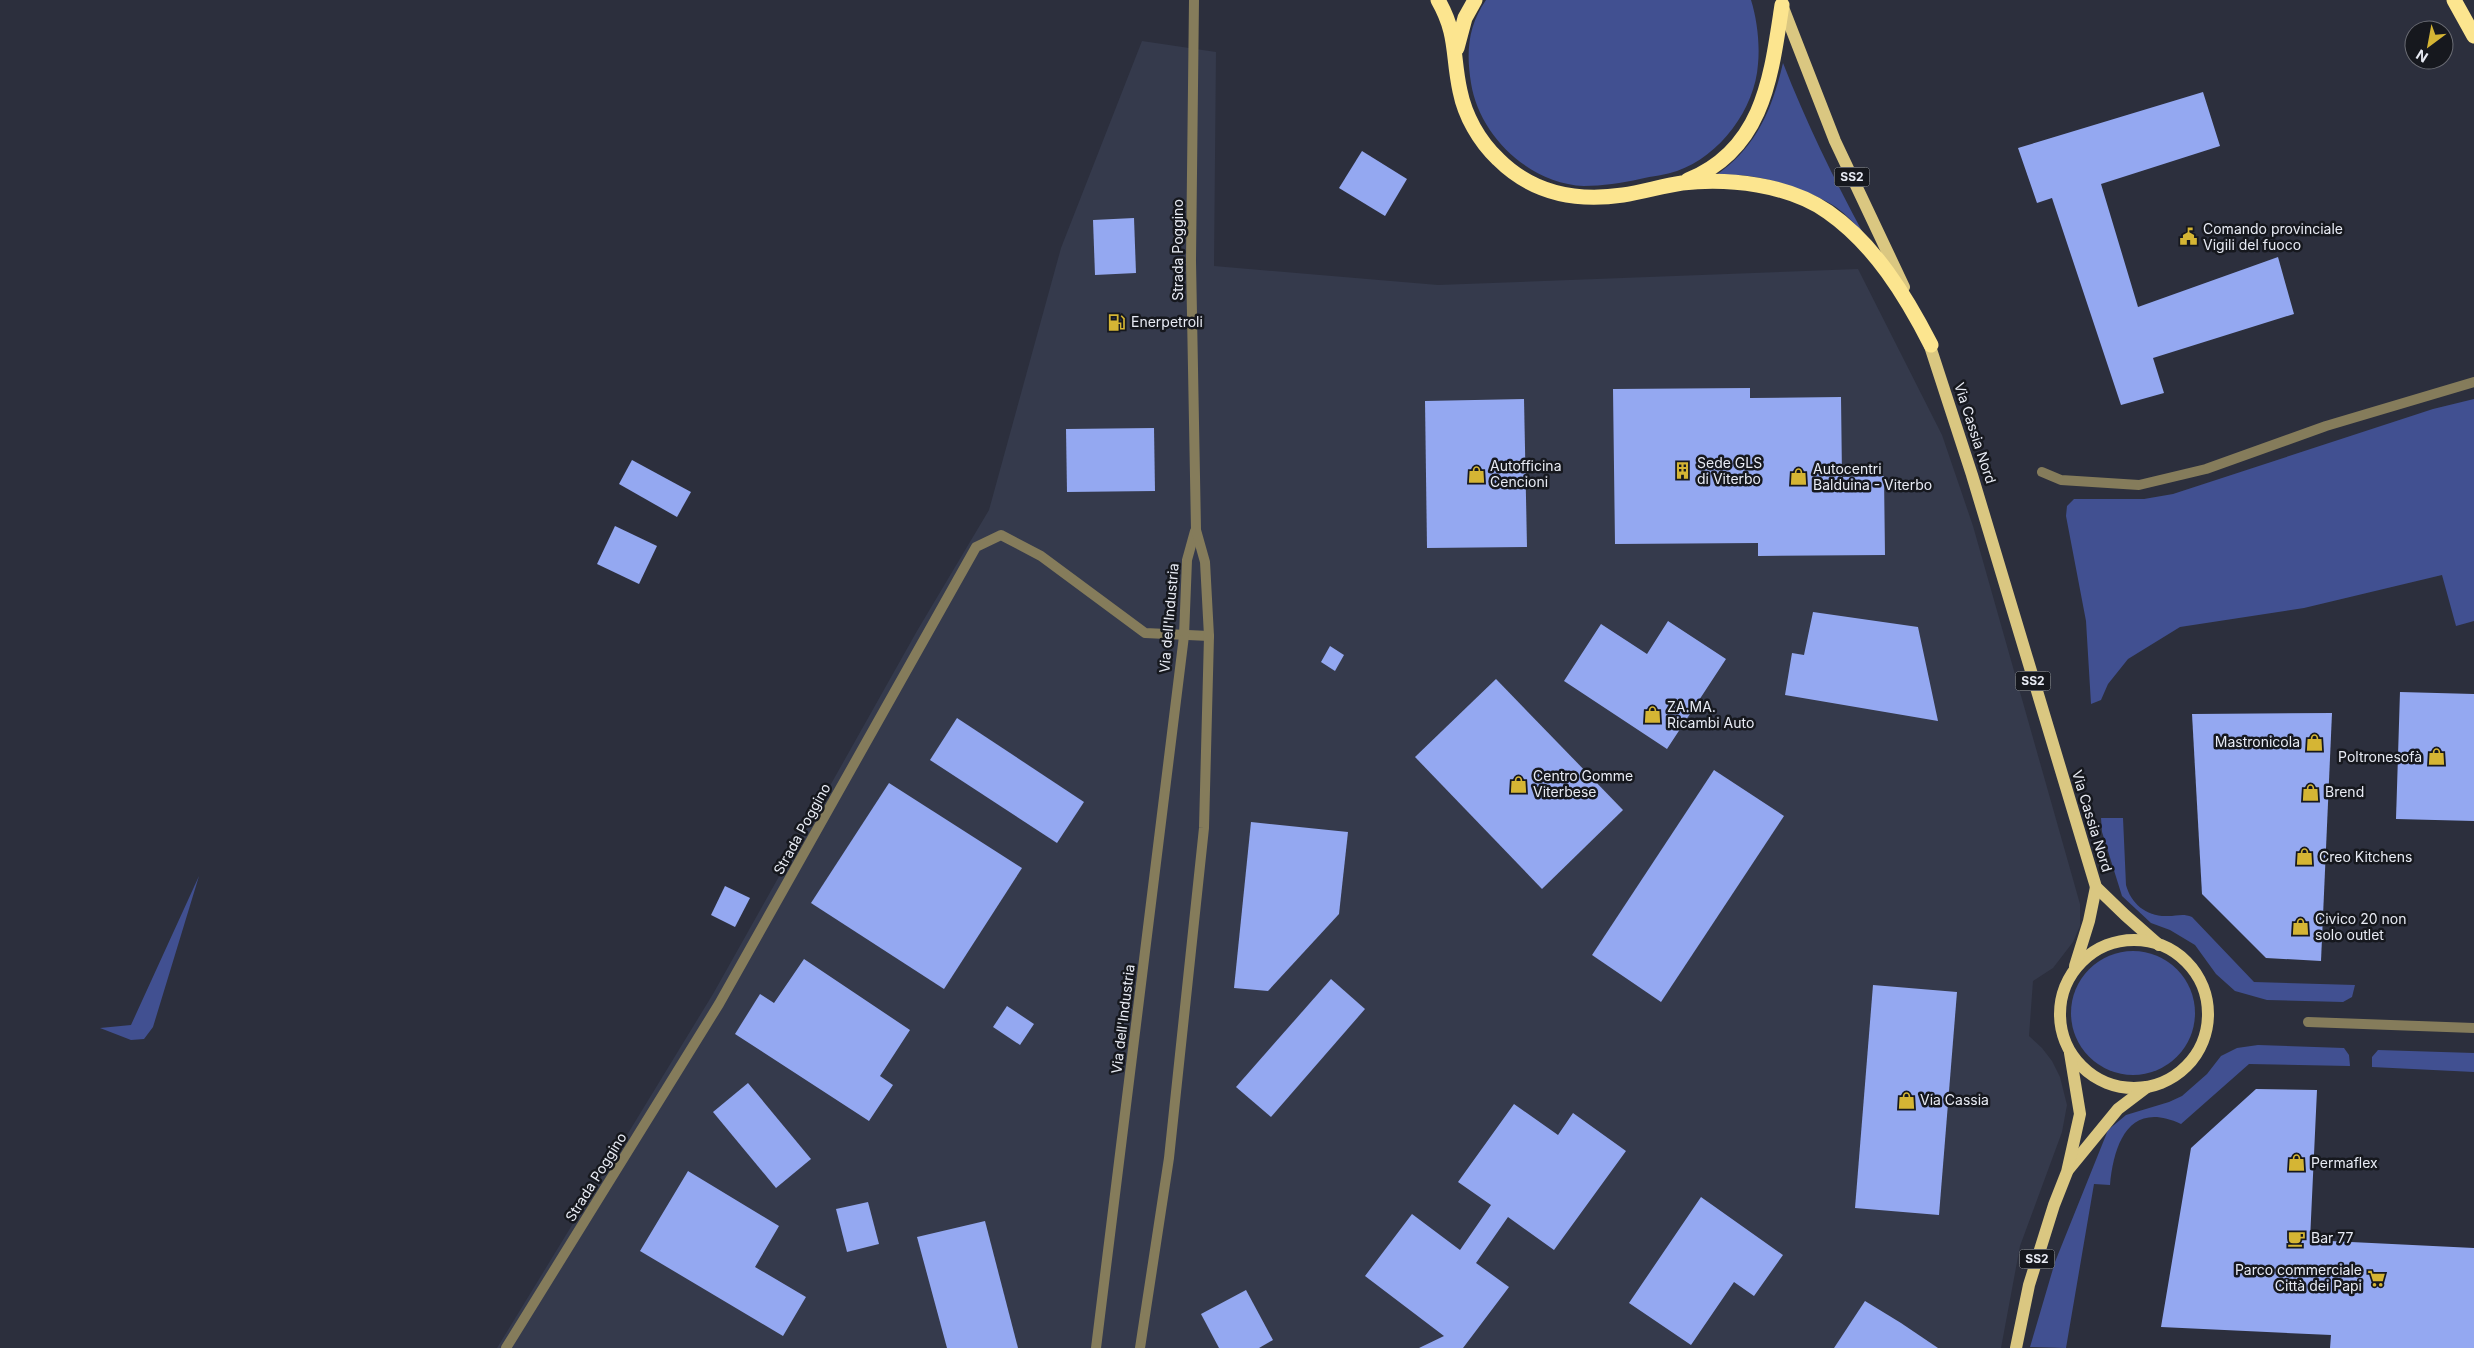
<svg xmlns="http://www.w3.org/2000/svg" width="2474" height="1348" font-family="Inter,sans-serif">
<rect width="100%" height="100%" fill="#2c2f3d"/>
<path fill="#353a4c" d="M1142 41 1216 52 1214 266 1438 285 1858 269 1942 435 1973 526 2080 904V926L2073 942 2053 968 2033 981 2029 1036 2042 1048 2052 1061 2060 1077 2067 1105 2062 1132 2020 1246 2001 1348H497L713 994 917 631 989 510 1061 248Z"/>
<g fill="#415091">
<path d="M1486 0H1751C1757 19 1760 44 1758 64 1755 109 1720 156 1677 171 1666 175 1652 176 1640 179 1622 183 1602 186 1584 186 1529 184 1479 135 1471 83 1466 52 1468 26 1486 0Z"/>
<path d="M1783 63C1806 122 1833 177 1863 233 1853 222 1843 211 1831 204 1802 187 1749 170 1715 176 1756 148 1772 110 1783 63Z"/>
<path d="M2474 399V621L2456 626 2442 575 2304 608 2180 627 2128 659 2108 684 2101 700 2091 704 2086 621 2066 516 2067 506 2074 499H2144L2173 494 2433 409Z"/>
<path d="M2101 818H2123L2126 885C2131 904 2147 917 2168 916 2177 916 2183 913 2192 917L2254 982 2355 985 2352 997 2343 1002 2267 1000 2235 991 2216 974 2195 945 2170 930 2151 923 2122 896 2102 832Z"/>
<path d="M199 876 153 1027 144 1039 131 1040 100 1028 131 1025Z"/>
<circle cx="2133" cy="1013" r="62"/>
<path d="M2258 1045 2344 1048 2349 1055 2350 1066 2249 1064 2181 1124C2130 1100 2114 1142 2110 1185L2094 1184 2066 1348 2030 1347 2055 1262 2108 1130 2126 1115 2169 1102 2182 1096 2207 1074 2221 1056 2237 1048Z"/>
<path d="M2378 1050 2474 1053V1072L2372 1067V1057Z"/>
</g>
<g fill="#94a8f1">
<path d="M2203 92 2220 146 2101 184 2138 307 2278 257 2294 314 2153 358 2164 393 2121 405 2052 198 2037 203 2018 148Z"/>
<path d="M1362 151 1407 179 1385 216 1339 188Z"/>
<path d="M1134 218 1136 273 1095 275 1093 220Z"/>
<path d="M1750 388V398L1841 397 1842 477 1884 476 1885 555 1758 556V543L1615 544 1613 389Z"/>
<path d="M1524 399 1527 547 1427 548 1425 401Z"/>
<path d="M1154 428 1155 491 1067 492 1066 429Z"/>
<path d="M632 460 691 492 677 517 619 484Z"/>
<path d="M615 526 657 546 639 584 597 564Z"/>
<path d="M1813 612 1918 627 1938 721 1785 695 1792 653 1804 655Z"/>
<path d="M1668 621 1726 659 1667 749 1564 681 1601 624 1647 654Z"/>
<path d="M1330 646 1344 655 1335 671 1321 662Z"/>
<path d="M1496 679 1623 810 1542 889 1415 757Z"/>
<path d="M2400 692 2474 694V821L2396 819Z"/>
<path d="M2332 713 2321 961 2266 958 2202 894 2192 714Z"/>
<path d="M957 718 1084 802 1057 843 930 760Z"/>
<path d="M1714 770 1784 816 1661 1002 1592 955Z"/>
<path d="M889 783 1022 868 944 989 811 903Z"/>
<path d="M1251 822 1348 832 1339 914 1268 991 1234 988Z"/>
<path d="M725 886 750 898 735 927 711 915Z"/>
<path d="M804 959 910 1030 880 1076 893 1085 869 1121 735 1034 760 994 774 1003Z"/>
<path d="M1331 979 1365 1009 1271 1117 1236 1087Z"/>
<path d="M1873 985 1957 992 1939 1215 1855 1208Z"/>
<path d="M1007 1006 1034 1024 1020 1045 993 1027Z"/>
<path d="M748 1083 811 1159 776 1188 713 1112Z"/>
<path d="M2256 1089 2317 1090 2310 1240 2474 1248V1348H2330L2331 1335 2161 1327 2191 1148Z"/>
<path d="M1514 1104 1558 1135 1573 1113 1626 1151 1554 1250 1508 1217 1476 1263 1509 1287 1463 1348H1419L1444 1336 1365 1276 1412 1214 1460 1250 1491 1205 1458 1182Z"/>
<path d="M688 1171 779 1226 755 1267 806 1297 783 1336 640 1251Z"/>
<path d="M1701 1197 1783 1255 1754 1296 1734 1282 1691 1345 1629 1303Z"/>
<path d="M868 1202 879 1244 847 1252 836 1209Z"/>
<path d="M985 1221 1018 1348H947L917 1237Z"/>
<path d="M1246 1290 1273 1340 1259 1348H1219L1201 1314Z"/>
<path d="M1865 1301 1901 1323 1938 1348H1834Z"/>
</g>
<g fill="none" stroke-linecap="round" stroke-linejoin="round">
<g stroke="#857c5b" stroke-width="10">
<path d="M2042 472 2061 480 2139 485 2206 469 2326 426 2474 382"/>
<path d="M2308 1022 2474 1028"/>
<path d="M506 1348 719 1004 976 547 1001 535 1041 556 1145 633 1209 636"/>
<path d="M1096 1348 1184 636 1187 560 1195 531"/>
<path d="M1140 1348 1169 1158 1204 828 1209 636 1205 562 1196 530 1191 261 1194 0"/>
</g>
<g stroke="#dac781" stroke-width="12">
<path d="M1782 5 1835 141 1904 287"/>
<path d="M1927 337 1972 475 2096 887 2125 915 2159 945"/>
<circle cx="2134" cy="1014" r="74"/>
<path d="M2075 966 2089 921 2096 887"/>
<path d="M2068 1170 2118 1109 2147 1087"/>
<path d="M2016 1348 2029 1285 2054 1205 2067 1172 2080 1114 2070 1053"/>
</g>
<g stroke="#fce58f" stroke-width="15">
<path d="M1438 0C1458 35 1452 55 1460 91 1465 116 1479 141 1498 159 1533 194 1576 202 1623 195 1643 192 1662 186 1682 183 1729 178 1788 184 1828 212 1874 244 1906 296 1931 345"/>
<path d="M2454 0 2474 36"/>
<path d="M1457 48 1465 18 1475 0"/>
<path d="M1688 180C1764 149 1771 76 1782 5"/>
</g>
</g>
<defs>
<symbol id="civic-bare" viewBox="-9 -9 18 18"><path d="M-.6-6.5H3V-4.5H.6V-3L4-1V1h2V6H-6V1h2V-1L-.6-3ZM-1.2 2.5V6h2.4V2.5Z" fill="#d5b534" stroke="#16181e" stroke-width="2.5" paint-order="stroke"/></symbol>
<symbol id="fuel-bare" viewBox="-9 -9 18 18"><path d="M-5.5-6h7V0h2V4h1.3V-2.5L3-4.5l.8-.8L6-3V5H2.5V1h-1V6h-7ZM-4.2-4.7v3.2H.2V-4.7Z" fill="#d5b534" stroke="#16181e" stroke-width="2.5" paint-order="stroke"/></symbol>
<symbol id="building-bare" viewBox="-9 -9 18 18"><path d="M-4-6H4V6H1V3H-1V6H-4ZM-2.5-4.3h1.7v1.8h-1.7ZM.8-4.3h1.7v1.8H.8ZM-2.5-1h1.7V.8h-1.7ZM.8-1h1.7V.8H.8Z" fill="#d5b534" stroke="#16181e" stroke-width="2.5" paint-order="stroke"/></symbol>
<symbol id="shop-bare" viewBox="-9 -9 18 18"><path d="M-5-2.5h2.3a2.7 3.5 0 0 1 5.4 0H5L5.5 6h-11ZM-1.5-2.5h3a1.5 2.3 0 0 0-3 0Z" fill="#d5b534" stroke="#16181e" stroke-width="2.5" paint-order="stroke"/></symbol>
<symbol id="cafe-bare" viewBox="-9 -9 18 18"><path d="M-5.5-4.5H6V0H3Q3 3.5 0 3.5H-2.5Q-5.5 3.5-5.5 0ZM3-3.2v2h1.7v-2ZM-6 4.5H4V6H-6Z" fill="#d5b534" stroke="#16181e" stroke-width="2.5" paint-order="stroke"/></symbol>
<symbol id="supermarket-bare" viewBox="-9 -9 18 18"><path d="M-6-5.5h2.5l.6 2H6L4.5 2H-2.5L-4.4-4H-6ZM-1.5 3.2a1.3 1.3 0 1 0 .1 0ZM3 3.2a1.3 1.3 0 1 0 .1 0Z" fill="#d5b534" stroke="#16181e" stroke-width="2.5" paint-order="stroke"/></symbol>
</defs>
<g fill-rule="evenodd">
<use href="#civic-bare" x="2176" y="224" width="25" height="25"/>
<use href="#fuel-bare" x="1104" y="310" width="25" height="25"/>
<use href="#building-bare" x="1670" y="458" width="25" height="25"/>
<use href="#shop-bare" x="1464" y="462" width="25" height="25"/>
<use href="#shop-bare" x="1786" y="464" width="25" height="25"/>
<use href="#shop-bare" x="1640" y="702" width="25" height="25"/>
<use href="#shop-bare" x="2302" y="730" width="25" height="25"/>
<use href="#shop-bare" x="2424" y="744" width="25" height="25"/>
<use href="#shop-bare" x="1506" y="772" width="25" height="25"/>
<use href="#shop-bare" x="2298" y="780" width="25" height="25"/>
<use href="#shop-bare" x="2292" y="844" width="25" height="25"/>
<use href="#shop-bare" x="2288" y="914" width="25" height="25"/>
<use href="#shop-bare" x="1894" y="1088" width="25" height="25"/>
<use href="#shop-bare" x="2284" y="1150" width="25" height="25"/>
<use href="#cafe-bare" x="2284" y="1226" width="25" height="25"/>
<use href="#supermarket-bare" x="2364" y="1266" width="25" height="25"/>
</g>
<g text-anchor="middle" stroke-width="5" stroke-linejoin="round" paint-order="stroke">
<g fill="#16181e" stroke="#a9acb4" stroke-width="1">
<rect x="1834.5" y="167.5" width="35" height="19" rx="4"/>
<rect x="2015.5" y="671.5" width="35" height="19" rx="4"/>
<rect x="2019.5" y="1249.5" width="35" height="19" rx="4"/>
</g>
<g font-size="12" font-weight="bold" fill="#e8ebf4">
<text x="1852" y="181">SS2</text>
<text x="2033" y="685">SS2</text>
<text x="2037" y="1263">SS2</text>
</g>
<g font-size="14" fill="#e8ebf4" stroke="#16181e" text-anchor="start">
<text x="2203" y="234">Comando provinciale<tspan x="2203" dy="16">Vigili del fuoco</tspan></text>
<text x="1131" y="327">Enerpetroli</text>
<text x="1697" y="468">Sede GLS<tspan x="1697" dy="16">di Viterbo</tspan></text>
<text x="1490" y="471">Autofficina<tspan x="1490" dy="16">Cencioni</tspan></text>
<text x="1813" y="474">Autocentri<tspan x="1813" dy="16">Balduina - Viterbo</tspan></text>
<text x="1667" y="712">ZA.MA.<tspan x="1667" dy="16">Ricambi Auto</tspan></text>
<text x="2300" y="747" text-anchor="end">Mastronicola</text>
<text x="2422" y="762" text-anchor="end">Poltronesofà</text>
<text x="1533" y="781">Centro Gomme<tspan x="1533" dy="16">Viterbese</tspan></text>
<text x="2325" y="797">Brend</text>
<text x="2319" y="862">Creo Kitchens</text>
<text x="2315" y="924">Civico 20 non<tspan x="2315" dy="16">solo outlet</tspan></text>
<text x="1920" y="1105">Via Cassia</text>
<text x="2311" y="1168">Permaflex</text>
<text x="2311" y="1243">Bar 77</text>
<text x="2362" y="1275" text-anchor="end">Parco commerciale<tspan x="2362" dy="16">Città dei Papi</tspan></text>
</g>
<g font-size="14" fill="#e8ebf4" stroke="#16181e">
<text transform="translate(1178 250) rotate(-90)" y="5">Strada Poggino</text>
<text transform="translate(1975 433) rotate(72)" y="5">Via Cassia Nord</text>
<text transform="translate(1169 618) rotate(-85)" y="5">Via dell'Industria</text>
<text transform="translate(2092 821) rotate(73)" y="5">Via Cassia Nord</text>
<text transform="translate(802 829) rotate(-61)" y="5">Strada Poggino</text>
<text transform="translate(1123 1019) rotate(-83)" y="5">Via dell'Industria</text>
<text transform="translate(596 1177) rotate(-58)" y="5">Strada Poggino</text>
</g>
</g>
<g transform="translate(2429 45) rotate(212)"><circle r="24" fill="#16181e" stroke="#6a6c74"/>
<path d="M0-4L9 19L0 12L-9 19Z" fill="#d5b534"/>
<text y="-8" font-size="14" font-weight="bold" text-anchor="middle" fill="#e8ebf4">N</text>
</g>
</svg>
